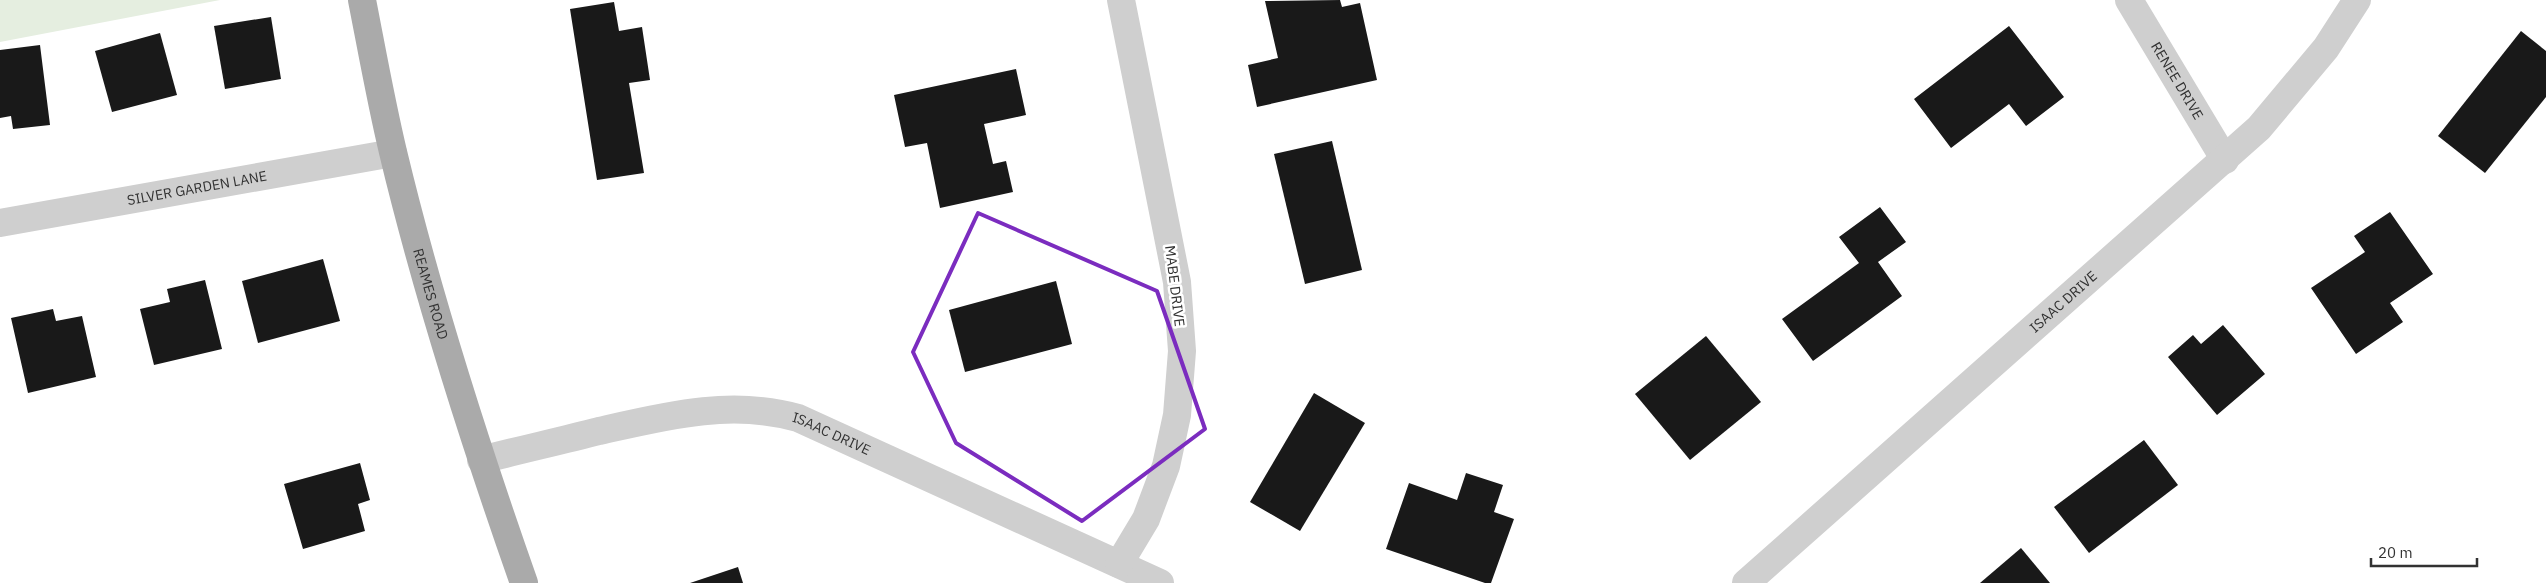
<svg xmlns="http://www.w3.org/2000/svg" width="2546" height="583" font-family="'IBM Plex Sans',sans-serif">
<rect width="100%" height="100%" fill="#fff"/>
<path fill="#e5eee0" d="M0 0H220L0 42Z"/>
<g fill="#191919">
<path d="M1340 0 1342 7 1360 3 1377 80 1257 107 1248 65 1278 58 1265 1Z"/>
<path d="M614 2 619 31 642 27 650 80 629 83 644 173 597 180 570 9Z"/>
<path d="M271 17 281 79 225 89 214 26Z"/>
<path d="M2009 26 2064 97 2026 126 2009 104 1951 148 1914 99Z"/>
<path d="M2521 31 2546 51V97L2485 173 2438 136Z"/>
<path d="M160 33 177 95 112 112 95 51Z"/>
<path d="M40 45 50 125 13 129 11 116 0 118V50Z"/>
<path d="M1016 69 1026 115 984 124 993 164 1006 161 1013 192 940 208 927 143 905 147 894 95Z"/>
<path d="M1332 141 1362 270 1305 284 1274 154Z"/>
<path d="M1880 207 1906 242 1878 262 1902 296 1813 361 1782 319 1859 263 1839 237Z"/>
<path d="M2390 212 2433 274 2390 303 2403 322 2356 354 2311 288 2365 252 2354 236Z"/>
<path d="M323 259 340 321 258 343 242 281Z"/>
<path d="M205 280 222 349 154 365 140 309 170 302 167 289Z"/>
<path d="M1056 281 1072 344 965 372 949 310Z"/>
<path d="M53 309 56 321 82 316 96 377 28 393 11 318Z"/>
<path d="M2223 325 2265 374 2217 415 2168 357 2193 335 2201 344Z"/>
<path d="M1706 336 1761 402 1690 460 1635 394Z"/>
<path d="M1314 393 1365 423 1300 531 1250 502Z"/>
<path d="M2144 440 2178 485 2089 553 2054 507Z"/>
<path d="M360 463 370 500 358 504 365 531 303 549 284 484Z"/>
<path d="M1466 473 1503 485 1494 512 1514 519 1491 583H1485L1386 549 1409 483 1457 500Z"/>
<path d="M2021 548 2050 583H1980Z"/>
<path d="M738 567 743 583H690Z"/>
</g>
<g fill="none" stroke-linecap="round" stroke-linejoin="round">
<g stroke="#cfcfcf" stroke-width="28">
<path id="s1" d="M2129 0 2225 160"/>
<path id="s2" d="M0 223 393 153"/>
<path id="s3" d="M481 460C520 450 560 441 599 431 665 416 731 399 798 418L1160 583"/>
<path d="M1119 564 1146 519 1166 466 1177 415 1182 351 1177 282 1121 0"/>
<path id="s4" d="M1746 583 2259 128 2326 48 2357 0"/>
</g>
<path stroke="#aaa" stroke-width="28" id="s5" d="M362 0C372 51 381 102 393 152 428 298 474 441 524 583"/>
</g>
<path fill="none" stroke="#7b2cbf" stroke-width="4" stroke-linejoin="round" d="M978 213 1157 291 1205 429 1082 521 956 443 913 352Z"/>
<g text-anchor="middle" stroke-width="5" stroke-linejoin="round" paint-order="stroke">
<g font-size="14" fill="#323232" stroke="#fff">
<text dy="5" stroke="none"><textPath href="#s1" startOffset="94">RENEE DRIVE</textPath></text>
<text dy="5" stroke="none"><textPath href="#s2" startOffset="200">SILVER GARDEN LANE</textPath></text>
<text transform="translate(1175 286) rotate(83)" y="5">MABE DRIVE</text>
<text dy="5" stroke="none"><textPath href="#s5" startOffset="302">REAMES ROAD</textPath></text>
<text dy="5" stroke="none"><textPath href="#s4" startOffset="424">ISAAC DRIVE</textPath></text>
<text dy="5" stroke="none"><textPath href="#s3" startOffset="360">ISAAC DRIVE</textPath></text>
</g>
</g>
<path d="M2371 558v8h106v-8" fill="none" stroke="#323232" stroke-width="2.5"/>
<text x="2378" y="558" font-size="15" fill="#323232" stroke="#ffffff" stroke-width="4" paint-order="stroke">20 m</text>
</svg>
